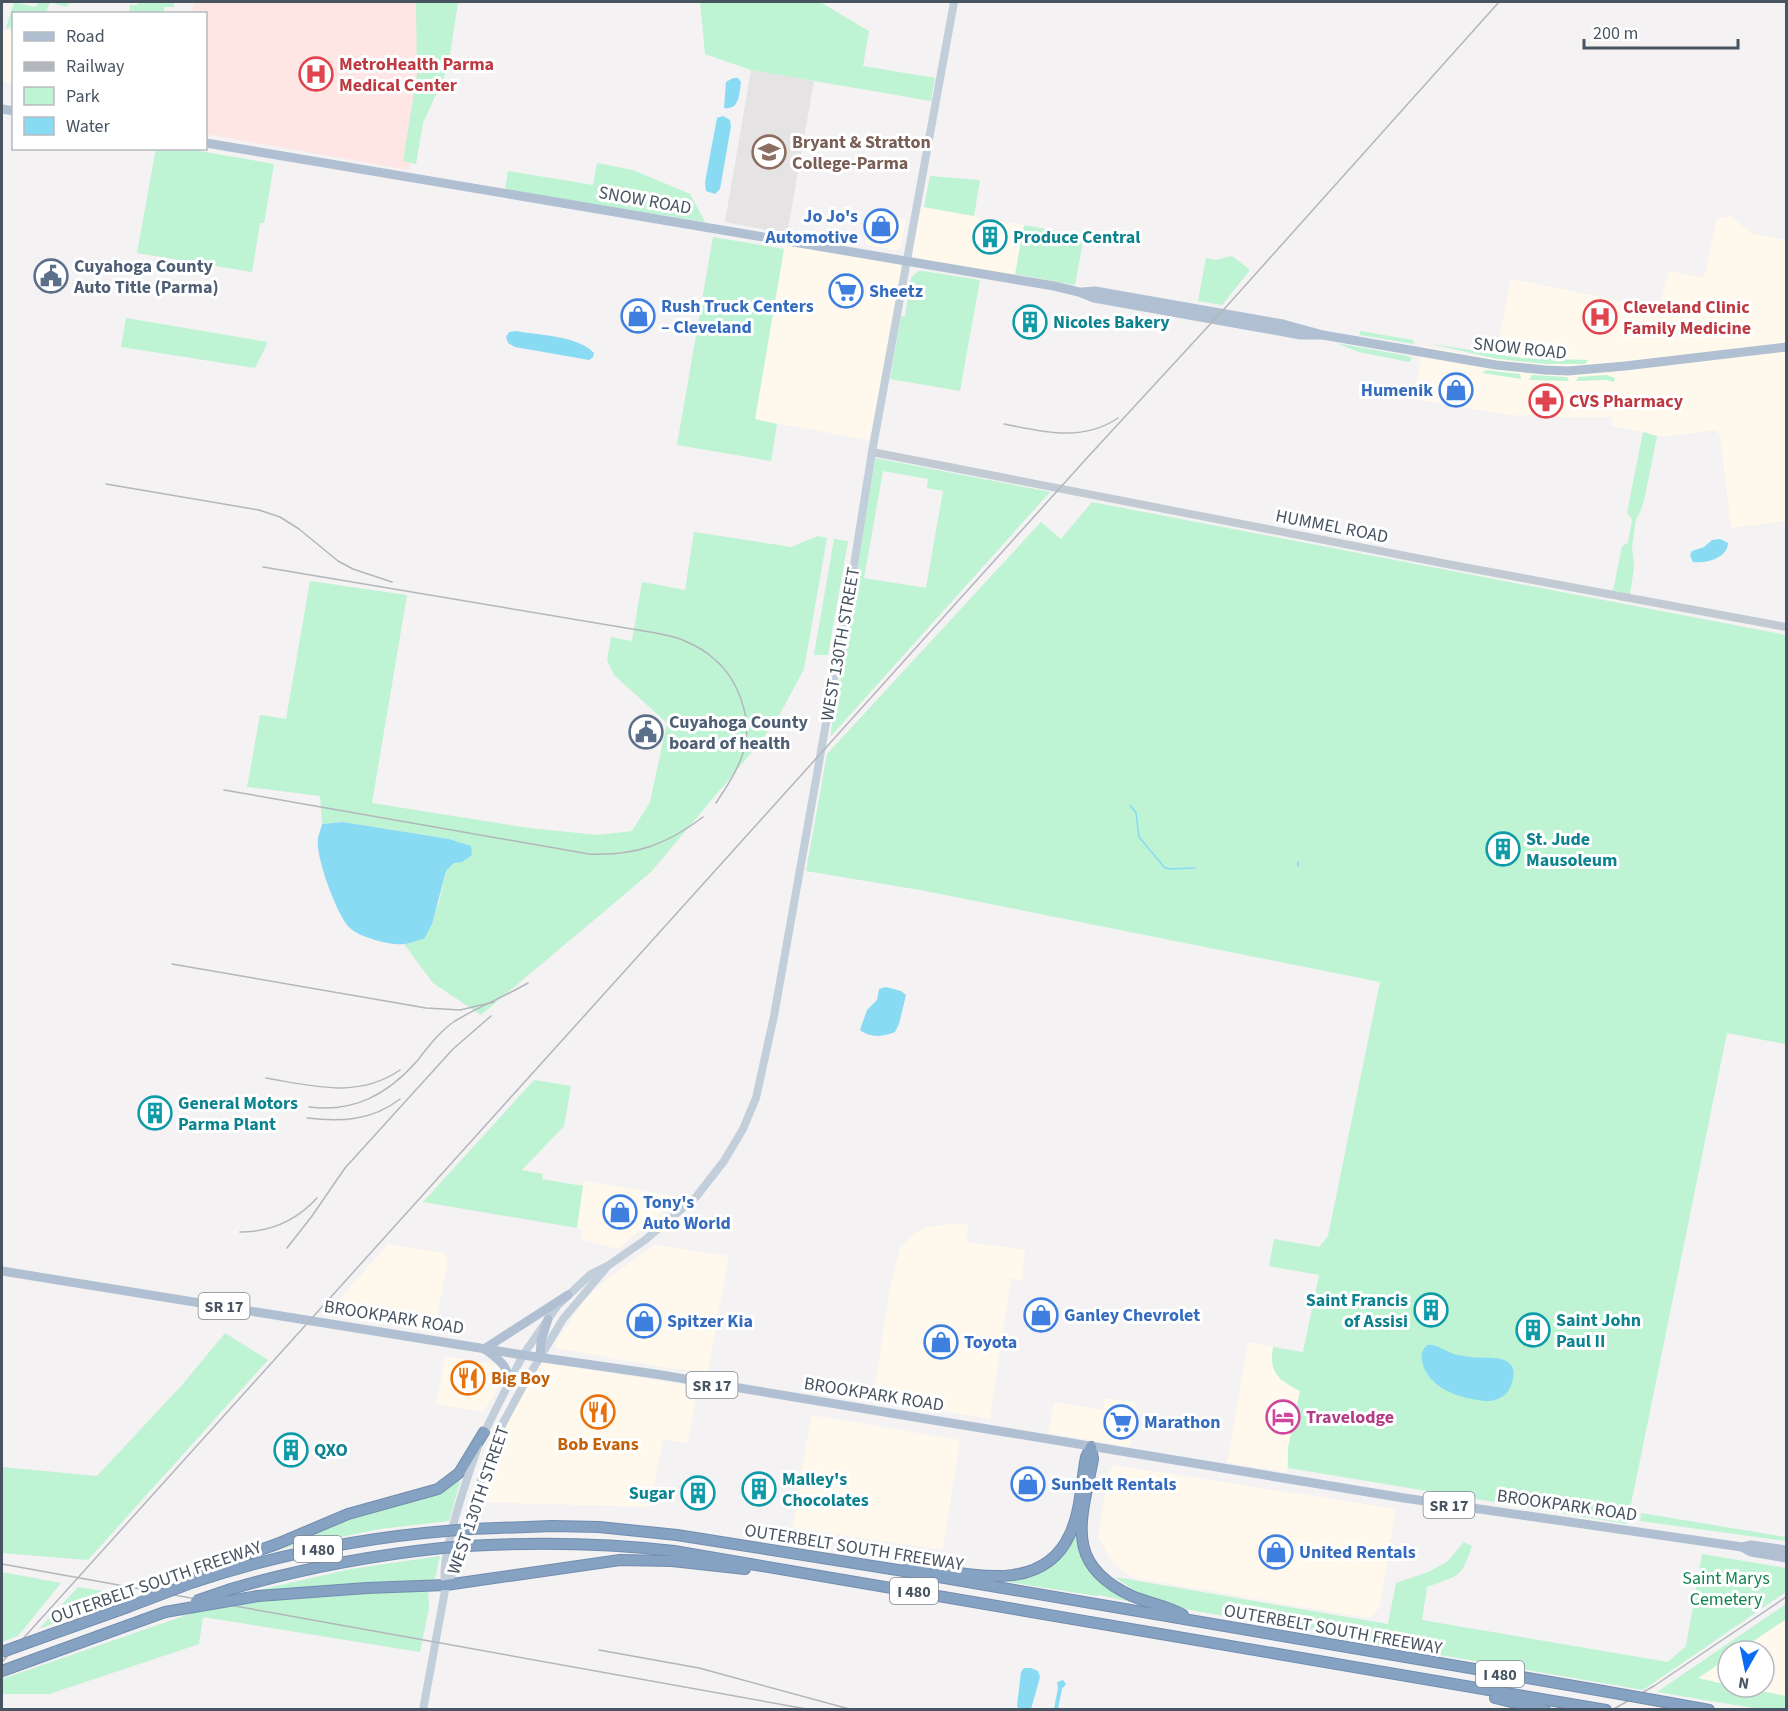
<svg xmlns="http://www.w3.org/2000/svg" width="1788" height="1711" font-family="'Source Sans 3',sans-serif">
<rect width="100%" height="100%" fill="#f4f2f2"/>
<g fill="#fef9ec">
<path d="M2 29 13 32 14 83 3 82 2 90Z"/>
<path d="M920 207 1024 225 1015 277 911 259Z"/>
<path d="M870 213 906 219 901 246 896 250 865 245Z"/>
<path d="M1731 216 1751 233 1786 240V521L1731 528 1720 436 1716 430 1662 437 1650 435V433L1611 426 1612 417H1566L1507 415 1413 399 1423 346 1495 359 1511 279 1656 308 1662 296 1669 271 1704 278 1717 218Z"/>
<path d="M785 243 904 264 870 440 755 420Z"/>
<path d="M583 1181 680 1197 618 1249 582 1240V1230L577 1228Z"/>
<path d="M954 1223 968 1225 967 1242 1025 1250 1022 1281 1011 1278 990 1419 873 1399 890 1286 900 1249 909 1238 923 1228Z"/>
<path d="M388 1244 445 1253 448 1260 435 1328 333 1312 330 1310Z"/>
<path d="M654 1245 729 1256 708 1372 668 1368 555 1348 556 1342 583 1302 603 1282Z"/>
<path d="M1248 1342 1273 1347 1271 1362 1280 1380 1300 1391 1288 1448 1287 1472 1227 1463Z"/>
<path d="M445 1356 492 1364 500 1368 503 1374 494 1396 483 1412 436 1404Z"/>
<path d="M541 1362 698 1387 688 1443 663 1440 650 1507 476 1502 492 1457 508 1421Z"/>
<path d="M1105 1398 1137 1403 1130 1447 1048 1433 1054 1402 1103 1410Z"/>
<path d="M811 1415 960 1440 943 1550 792 1528Z"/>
<path d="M1114 1465 1396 1509 1380 1607 1369 1618 1134 1578 1114 1564 1098 1538 1108 1474Z"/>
<path d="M1786 1619V1696L1741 1687H1764V1651H1739Z"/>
<path d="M1728 1658V1685L1697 1679Z"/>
</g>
<path fill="#e5e3e4" d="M751 70 814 81 787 234 725 222Z"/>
<path fill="#fde6e3" d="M194 2H439L409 170 206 134V14H192Z"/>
<g fill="#bef3d4" fill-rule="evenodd">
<path d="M14 2 35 7 39 2H70L66 7 50 2 46 13 14 14 13 27 6 28Z"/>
<path d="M140 2H174V7H165L163 13H129L130 5H136Z"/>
<path d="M416 2H458L448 68 423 123 416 164 403 161 417 74Z"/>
<path d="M700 2H820L869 31 863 66 935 78 931 101 751 70 705 54Z"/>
<path d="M156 148 188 149 274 164 264 223H260L252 272 137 253Z"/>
<path d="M597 163 633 170 690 194 705 222 505 190 508 171 593 185Z"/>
<path d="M930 176 980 180 974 216 924 207Z"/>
<path d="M1024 225 1084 236 1075 285 1015 274Z"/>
<path d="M713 237 784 249 755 419 777 424 771 461 677 445Z"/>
<path d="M1232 256 1250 270 1222 305 1198 301 1206 258 1216 260Z"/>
<path d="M918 271H923L980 280 960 391 890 379 901 316 905 317 911 278Z"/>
<path d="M126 318 268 342 255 368 121 347Z"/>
<path d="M1360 331 1413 340 1414 344 1360 335Z"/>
<path d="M1336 343 1408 356 1412 359 1409 362 1359 352Z"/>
<path d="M1431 344 1522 358 1588 360 1585 364H1546L1498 359Z"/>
<path d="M1486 370 1520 374 1521 379 1482 373Z"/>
<path d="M1532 375 1567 377 1569 381 1529 380Z"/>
<path d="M1606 375 1615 378 1614 382 1606 380 1576 381 1578 377Z"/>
<path d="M1643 432 1657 436 1645 496 1641 510 1636 519 1632 546 1634 568 1630 594 1613 591 1622 546 1628 543 1632 519 1627 513Z"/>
<path d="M875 458 1050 492 830 737ZM883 471 928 479 927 488 943 491 926 588 864 578Z"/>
<path d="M1092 502 1786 635V1044L1727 1033 1627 1524 1288 1468V1448L1300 1391C1278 1379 1269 1373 1273 1347L1303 1352 1319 1275 1269 1266 1274 1239 1319 1247 1328 1236 1380 982 920 890 806 871 827 754 1041 522 1061 539Z"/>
<path d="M694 532 791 547 818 536 827 538 804 669 781 712 762 740 651 872 481 1015 433 983 404 944 424 939 439 902 446 871 471 846 449 839 343 822 322 824 320 796 247 787 260 715 286 719 310 581 407 595 372 803 529 828 598 835 632 831 650 802 667 723 614 675 607 660 611 637 632 641 642 582 685 590Z"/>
<path d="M834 539 848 541 828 655H814Z"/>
<path d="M534 1080 571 1086 564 1126 522 1170 543 1174 542 1179 583 1186 577 1228 423 1202Z"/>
<path d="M225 1333 268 1360 88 1560 2 1553V1467L97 1476 182 1385Z"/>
<path d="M463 1471 449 1521 380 1529 281 1549 280 1546 336 1522 429 1496Z"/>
<path d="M1641 1513 1786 1537V1541L1640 1521Z"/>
<path d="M1074 1532H1078L1080 1549 1136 1603 1099 1595 1097 1596 1008 1582 1033 1574Z"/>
<path d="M1464 1542 1472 1546C1461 1580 1458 1575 1427 1587L1422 1620 1668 1662 1686 1646 1702 1554 1786 1568V1592L1643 1690 1341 1638C1327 1634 1314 1630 1300 1627 1238 1614 1167 1618 1115 1577L1388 1624 1396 1583 1428 1572 1447 1562Z"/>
<path d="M440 1556 435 1579 259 1593 254 1591 351 1569Z"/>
<path d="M2 1572 61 1583 18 1636 2 1642Z"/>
<path d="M78 1587 129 1595 39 1629Z"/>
<path d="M428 1588 429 1608 420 1652 203 1617 199 1644 49 1694H2V1679L198 1611 260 1600Z"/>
<path d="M1786 1604V1619L1739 1651H1728V1658L1698 1678 1728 1685V1687H1741L1786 1696V1709H1759L1657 1692Z"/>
</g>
<g fill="#89daf3">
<path d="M733 78H738L741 82C739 94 740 110 724 108L726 82Z"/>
<path d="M723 116 730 120 731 126 720 189 715 194 706 191 705 182 717 118Z"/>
<path d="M516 331C538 335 579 336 594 353L593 357 589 360 515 347 508 343 506 337 509 332Z"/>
<path d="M1720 539 1728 543C1728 558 1705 564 1693 562L1690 555 1692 551 1704 547 1712 540Z"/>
<path d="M343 822 449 839 471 846 472 855 462 862 454 863 446 871 432 924 424 939C418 940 411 943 405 944 391 946 357 937 348 926 336 912 315 856 318 838 319 833 321 829 322 824Z"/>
<path d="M886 987 901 991 906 995 899 1024 895 1032C884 1037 870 1038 860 1030L867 1010 877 1000 879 989Z"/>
<path d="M1427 1345C1436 1344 1441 1349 1449 1352 1455 1355 1464 1356 1471 1357 1483 1359 1503 1355 1511 1365 1514 1369 1514 1374 1513 1378 1511 1394 1499 1402 1484 1401 1460 1398 1428 1389 1422 1361 1421 1355 1422 1350 1427 1345Z"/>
<path d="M1024 1668H1031L1038 1671 1040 1677 1031 1709H1019L1017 1706 1021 1672Z"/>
<path d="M1063 1680 1066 1684 1062 1689 1058 1709H1054L1058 1688 1057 1682Z"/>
</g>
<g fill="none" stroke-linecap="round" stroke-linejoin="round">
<g stroke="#89daf3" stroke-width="1.5">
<path d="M1130 805 1136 813 1139 837 1164 867 1169 869 1195 868"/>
<path d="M1298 866V862"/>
</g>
<defs>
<g id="motorway">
<path d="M1091 1447 1093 1459C1082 1519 1062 1564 1132 1596 1148 1603 1168 1606 1183 1615"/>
<path d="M471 1529 552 1526 599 1527 677 1535 904 1571 1603 1691"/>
<path d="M467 1546C536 1542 605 1543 674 1551L1606 1710"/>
<path d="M904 1571 909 1568 917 1566C969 1574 1043 1595 1070 1534 1081 1511 1081 1482 1086 1457L1091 1447"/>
<path d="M194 1582 201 1573 214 1566 277 1544 348 1514 438 1489 459 1473 484 1432"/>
<path d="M194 1582C276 1555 360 1538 446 1531"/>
<path d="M231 1589C303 1568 367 1556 442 1548"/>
<path d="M258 1596 367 1588 446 1585 620 1560 672 1561 745 1569"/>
<path d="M52 1634 128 1607"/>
<path d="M2 1671 165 1612"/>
<path d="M1495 1698 1545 1710"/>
<path d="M1665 1702 1709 1710"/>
</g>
</defs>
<use href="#motorway" stroke="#718daf" stroke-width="12"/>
<path stroke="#c2cbd4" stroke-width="8" d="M872 452 1447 564 1786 627"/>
<g stroke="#c3cedb" stroke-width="8">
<path d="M483 1435 523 1355 558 1305 591 1274 609 1265 645 1240 696 1197 724 1161 743 1129 756 1098 774 1016 853 571 872 452 954 2"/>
<path d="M446 1585 454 1571 467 1522 489 1456 502 1425 524 1384 563 1319 606 1268"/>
<path d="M423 1710 446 1585C437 1564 469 1472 478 1447"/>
</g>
<g stroke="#b0c0d2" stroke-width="9">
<path d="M2 109 14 111"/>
<path d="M206 143 1054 286 1079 292 1094 298 1301 335H1323"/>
<path d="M1082 292 1095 291 1283 324 1323 335 1496 365 1545 370 1568 371 1625 366 1786 347"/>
<path d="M2 1271 523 1355 655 1374 1404 1498 1742 1547 1751 1552 1786 1558"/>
<path d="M484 1349 568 1295"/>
<path d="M486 1350C498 1359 509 1366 508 1382"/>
<path d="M540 1358 541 1341 548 1319"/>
<path d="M1742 1547 1751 1545 1786 1550"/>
</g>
<use href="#motorway" stroke="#86a2c3" stroke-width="10"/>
<g stroke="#b3b6bc" stroke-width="1.5">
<path d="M1004 424C1043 432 1083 442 1118 418"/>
<path d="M106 484 259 510 280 517 299 529 338 561 353 569 392 582"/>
<path d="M263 567 650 632C661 634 675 636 685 641 694 645 706 651 713 658 738 678 753 719 744 750 738 770 727 786 716 803"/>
<path d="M224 790 589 854C635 856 666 845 703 817"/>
<path d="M172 964 426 1008 460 1010 494 1002"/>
<path d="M266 1078C313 1086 358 1099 400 1070"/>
<path d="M309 1107C354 1113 388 1094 417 1061 428 1047 440 1031 455 1021 478 1007 504 997 528 983"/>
<path d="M307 1118C340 1122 372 1121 400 1099"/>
<path d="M240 1232C271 1232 296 1221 317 1198"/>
<path d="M287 1248 312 1216 345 1168 453 1049 491 1016"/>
<path d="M2 1564 812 1710"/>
<path d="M599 1650 699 1668 853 1710"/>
<path d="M2 1662 1086 459 1226 307 1499 2"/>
<path d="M1612 1710 1654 1686 1786 1597"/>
</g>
<defs>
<g id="motorway-bridge">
<path d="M446 1531 471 1529"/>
<path d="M442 1548 467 1546"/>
<path d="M196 1601 231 1589"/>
<path d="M128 1607 194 1582"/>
<path d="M165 1612 258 1596"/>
<path d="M2 1652 52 1634"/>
<path d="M1603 1691 1665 1702"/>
</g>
</defs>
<use href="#motorway-bridge" stroke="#718daf" stroke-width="12" stroke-linecap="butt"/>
<use href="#motorway-bridge" stroke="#86a2c3" stroke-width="10"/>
</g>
<defs>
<symbol id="hospital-ring" viewBox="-11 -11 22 22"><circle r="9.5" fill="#fff" stroke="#e0444e" stroke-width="1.5"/><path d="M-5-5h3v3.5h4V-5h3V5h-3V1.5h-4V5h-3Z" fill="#e0444e"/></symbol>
<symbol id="university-ring" viewBox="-11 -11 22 22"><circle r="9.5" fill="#fff" stroke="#8d6e63" stroke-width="1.5"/><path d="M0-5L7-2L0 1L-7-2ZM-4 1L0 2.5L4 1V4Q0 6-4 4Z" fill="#8d6e63"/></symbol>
<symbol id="shop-ring" viewBox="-11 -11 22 22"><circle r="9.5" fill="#fff" stroke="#3f7fe0" stroke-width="1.5"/><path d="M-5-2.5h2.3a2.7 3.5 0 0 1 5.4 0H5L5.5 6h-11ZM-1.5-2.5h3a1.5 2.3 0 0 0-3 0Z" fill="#3f7fe0"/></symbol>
<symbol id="building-ring" viewBox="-11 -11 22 22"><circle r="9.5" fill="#fff" stroke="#0f9aa8" stroke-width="1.5"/><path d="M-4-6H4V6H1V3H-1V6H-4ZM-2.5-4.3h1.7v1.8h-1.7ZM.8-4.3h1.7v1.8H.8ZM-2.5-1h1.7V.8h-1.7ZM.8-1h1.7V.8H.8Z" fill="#0f9aa8"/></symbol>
<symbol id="civic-ring" viewBox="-11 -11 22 22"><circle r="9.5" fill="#fff" stroke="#5c6f8a" stroke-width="1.5"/><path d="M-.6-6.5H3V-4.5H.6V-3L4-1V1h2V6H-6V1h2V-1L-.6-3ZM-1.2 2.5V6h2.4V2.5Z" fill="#5c6f8a"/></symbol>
<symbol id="supermarket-ring" viewBox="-11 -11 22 22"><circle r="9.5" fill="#fff" stroke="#3f7fe0" stroke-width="1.5"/><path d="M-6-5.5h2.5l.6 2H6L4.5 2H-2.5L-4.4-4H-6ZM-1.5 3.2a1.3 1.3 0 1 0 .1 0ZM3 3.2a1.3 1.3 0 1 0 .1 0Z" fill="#3f7fe0"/></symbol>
<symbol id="pharmacy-ring" viewBox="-11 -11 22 22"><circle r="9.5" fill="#fff" stroke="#e0444e" stroke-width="1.5"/><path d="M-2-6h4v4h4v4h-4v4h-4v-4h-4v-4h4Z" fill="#e0444e"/></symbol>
<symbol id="restaurant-ring" viewBox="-11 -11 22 22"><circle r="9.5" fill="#fff" stroke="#e8710a" stroke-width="1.5"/><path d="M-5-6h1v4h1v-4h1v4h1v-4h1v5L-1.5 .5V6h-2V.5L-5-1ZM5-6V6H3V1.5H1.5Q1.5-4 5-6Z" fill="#e8710a"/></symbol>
<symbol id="hotel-ring" viewBox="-11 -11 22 22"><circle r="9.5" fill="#fff" stroke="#d1479c" stroke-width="1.5"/><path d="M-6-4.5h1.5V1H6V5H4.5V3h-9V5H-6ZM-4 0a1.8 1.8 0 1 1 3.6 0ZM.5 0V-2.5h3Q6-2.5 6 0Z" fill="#d1479c"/></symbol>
</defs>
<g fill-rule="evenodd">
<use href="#hospital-ring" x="297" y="55" width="38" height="38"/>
<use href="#university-ring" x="750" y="133" width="38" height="38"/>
<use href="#shop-ring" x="862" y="207" width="38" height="38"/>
<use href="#building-ring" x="971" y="218" width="38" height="38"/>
<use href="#civic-ring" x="32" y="257" width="38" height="38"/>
<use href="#supermarket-ring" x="827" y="272" width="38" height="38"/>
<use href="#shop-ring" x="619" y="297" width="38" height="38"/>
<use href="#hospital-ring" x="1581" y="298" width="38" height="38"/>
<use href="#building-ring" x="1011" y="303" width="38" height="38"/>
<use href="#shop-ring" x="1437" y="371" width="38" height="38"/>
<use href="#pharmacy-ring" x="1527" y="382" width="38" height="38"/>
<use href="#civic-ring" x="627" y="713" width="38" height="38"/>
<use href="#building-ring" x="1484" y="830" width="38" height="38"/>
<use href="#building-ring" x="136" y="1094" width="38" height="38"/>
<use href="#shop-ring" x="601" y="1193" width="38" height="38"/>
<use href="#building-ring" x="1412" y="1291" width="38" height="38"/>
<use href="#shop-ring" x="1022" y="1296" width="38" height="38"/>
<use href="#shop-ring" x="625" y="1302" width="38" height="38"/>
<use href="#building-ring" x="1514" y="1311" width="38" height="38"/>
<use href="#shop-ring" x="922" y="1323" width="38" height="38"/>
<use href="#restaurant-ring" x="449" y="1359" width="38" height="38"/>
<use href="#restaurant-ring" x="579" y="1393" width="38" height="38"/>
<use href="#hotel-ring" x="1264" y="1398" width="38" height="38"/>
<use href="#supermarket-ring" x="1102" y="1403" width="38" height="38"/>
<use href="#building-ring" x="272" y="1431" width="38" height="38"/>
<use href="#shop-ring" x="1009" y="1465" width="38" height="38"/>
<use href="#building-ring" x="740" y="1470" width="38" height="38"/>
<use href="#building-ring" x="679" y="1474" width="38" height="38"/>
<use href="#shop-ring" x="1257" y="1533" width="38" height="38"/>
</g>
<g text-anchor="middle" stroke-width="6" stroke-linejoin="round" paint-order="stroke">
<g fill="#fff" stroke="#7f8790" stroke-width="1.5">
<rect x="198.5" y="1293" width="51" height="26" rx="4.5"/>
<rect x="686.5" y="1372" width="51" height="26" rx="4.5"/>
<rect x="1423.5" y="1492" width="51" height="26" rx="4.5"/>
<rect x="294" y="1536" width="48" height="26" rx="4.5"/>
<rect x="890" y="1578" width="48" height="26" rx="4.5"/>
<rect x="1476" y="1661" width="48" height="26" rx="4.5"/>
</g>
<g font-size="16" font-weight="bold" fill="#485461">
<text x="224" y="1312">SR 17</text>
<text x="712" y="1391">SR 17</text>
<text x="1449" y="1511">SR 17</text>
<text x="318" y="1555">I 480</text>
<text x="914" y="1597">I 480</text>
<text x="1500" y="1680">I 480</text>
</g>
<g font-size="18" font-weight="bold" fill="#be3a42" stroke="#fff" text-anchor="start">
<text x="339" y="70">MetroHealth Parma<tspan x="339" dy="21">Medical Center</tspan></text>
<text x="1623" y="313">Cleveland Clinic<tspan x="1623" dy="21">Family Medicine</tspan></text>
<text x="1569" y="407">CVS Pharmacy</text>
</g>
<g font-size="18" font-weight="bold" fill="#785e54" stroke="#fff" text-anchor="start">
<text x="792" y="148">Bryant &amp; Stratton<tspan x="792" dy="21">College-Parma</tspan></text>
</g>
<g font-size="18" fill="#485461" stroke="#fff">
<text transform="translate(645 200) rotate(10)" y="6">SNOW ROAD</text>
<text transform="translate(1520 348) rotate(6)" y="6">SNOW ROAD</text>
<text transform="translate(1332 526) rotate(11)" y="6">HUMMEL ROAD</text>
<text transform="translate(840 644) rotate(-80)" y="6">WEST 130TH STREET</text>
<text transform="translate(394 1317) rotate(9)" y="6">BROOKPARK ROAD</text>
<text transform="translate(874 1394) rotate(9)" y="6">BROOKPARK ROAD</text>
<text transform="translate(478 1500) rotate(-71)" y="6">WEST 130TH STREET</text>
<text transform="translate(1567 1505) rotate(8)" y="6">BROOKPARK ROAD</text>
<text transform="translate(854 1547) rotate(9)" y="6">OUTERBELT SOUTH FREEWAY</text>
<text transform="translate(156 1582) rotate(-19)" y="6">OUTERBELT SOUTH FREEWAY</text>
<text transform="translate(1333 1629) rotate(10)" y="6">OUTERBELT SOUTH FREEWAY</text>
</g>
<g font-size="18" font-weight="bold" fill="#366cbe" stroke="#fff" text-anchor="start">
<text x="858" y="222" text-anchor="end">Jo Jo's<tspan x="858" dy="21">Automotive</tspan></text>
<text x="869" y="297">Sheetz</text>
<text x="661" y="312">Rush Truck Centers<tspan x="661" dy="21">– Cleveland</tspan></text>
<text x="1433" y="396" text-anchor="end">Humenik</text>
<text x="643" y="1208">Tony's<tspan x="643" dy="21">Auto World</tspan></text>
<text x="1064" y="1321">Ganley Chevrolet</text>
<text x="667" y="1327">Spitzer Kia</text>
<text x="964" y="1348">Toyota</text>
<text x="1144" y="1428">Marathon</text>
<text x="1051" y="1490">Sunbelt Rentals</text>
<text x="1299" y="1558">United Rentals</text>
</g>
<g font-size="18" font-weight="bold" fill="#0d838f" stroke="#fff" text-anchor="start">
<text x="1013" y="243">Produce Central</text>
<text x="1053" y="328">Nicoles Bakery</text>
<text x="1526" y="845">St. Jude<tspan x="1526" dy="21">Mausoleum</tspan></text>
<text x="178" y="1109">General Motors<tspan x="178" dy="21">Parma Plant</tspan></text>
<text x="1408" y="1306" text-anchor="end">Saint Francis<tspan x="1408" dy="21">of Assisi</tspan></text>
<text x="1556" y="1326">Saint John<tspan x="1556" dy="21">Paul II</tspan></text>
<text x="314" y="1456">QXO</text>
<text x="782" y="1485">Malley's<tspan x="782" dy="21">Chocolates</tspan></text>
<text x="675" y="1499" text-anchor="end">Sugar</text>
</g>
<g font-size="18" font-weight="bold" fill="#4e5e75" stroke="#fff" text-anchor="start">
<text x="74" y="272">Cuyahoga County<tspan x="74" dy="21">Auto Title (Parma)</tspan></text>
<text x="669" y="728">Cuyahoga County<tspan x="669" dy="21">board of health</tspan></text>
</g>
<g font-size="18" font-weight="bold" fill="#c56008" stroke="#fff" text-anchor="start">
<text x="491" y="1384">Big Boy</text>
<text x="598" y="1450" text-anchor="middle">Bob Evans</text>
</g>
<g font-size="18" font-weight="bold" fill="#b23c85" stroke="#fff" text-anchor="start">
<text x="1306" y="1423">Travelodge</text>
</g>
<g font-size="18" fill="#11844d" stroke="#fff">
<text x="1726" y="1584">Saint Marys<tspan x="1726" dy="21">Cemetery</tspan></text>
</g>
</g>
<rect width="1788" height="1711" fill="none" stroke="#485461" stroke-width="6"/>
<rect x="12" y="12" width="195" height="138" fill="#ffffff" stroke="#b6bbc0" stroke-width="1.5"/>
<rect x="24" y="32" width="30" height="9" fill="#b0c0d2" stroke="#b6bbc0" stroke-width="1.5"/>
<text x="66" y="42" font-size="18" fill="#485461">Road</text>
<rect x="24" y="62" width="30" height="9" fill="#b3b6bc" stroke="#b6bbc0" stroke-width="1.5"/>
<text x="66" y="72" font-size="18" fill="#485461">Railway</text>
<rect x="24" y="87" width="30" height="18" fill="#bef3d4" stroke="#b6bbc0" stroke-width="1.5"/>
<text x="66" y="102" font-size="18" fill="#485461">Park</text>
<rect x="24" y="117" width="30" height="18" fill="#89daf3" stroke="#b6bbc0" stroke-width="1.5"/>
<text x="66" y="132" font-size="18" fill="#485461">Water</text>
<g transform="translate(1746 1669) rotate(189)"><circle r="28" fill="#ffffff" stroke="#b6bbc0" stroke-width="1.5"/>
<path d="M0-4.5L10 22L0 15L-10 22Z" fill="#0d6bf3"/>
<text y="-9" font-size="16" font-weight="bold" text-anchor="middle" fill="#485461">N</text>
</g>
<path d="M1584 39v9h154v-9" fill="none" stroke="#485461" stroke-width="3"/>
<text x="1593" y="39" font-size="18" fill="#485461" stroke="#ffffff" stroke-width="4.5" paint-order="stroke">200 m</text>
</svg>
